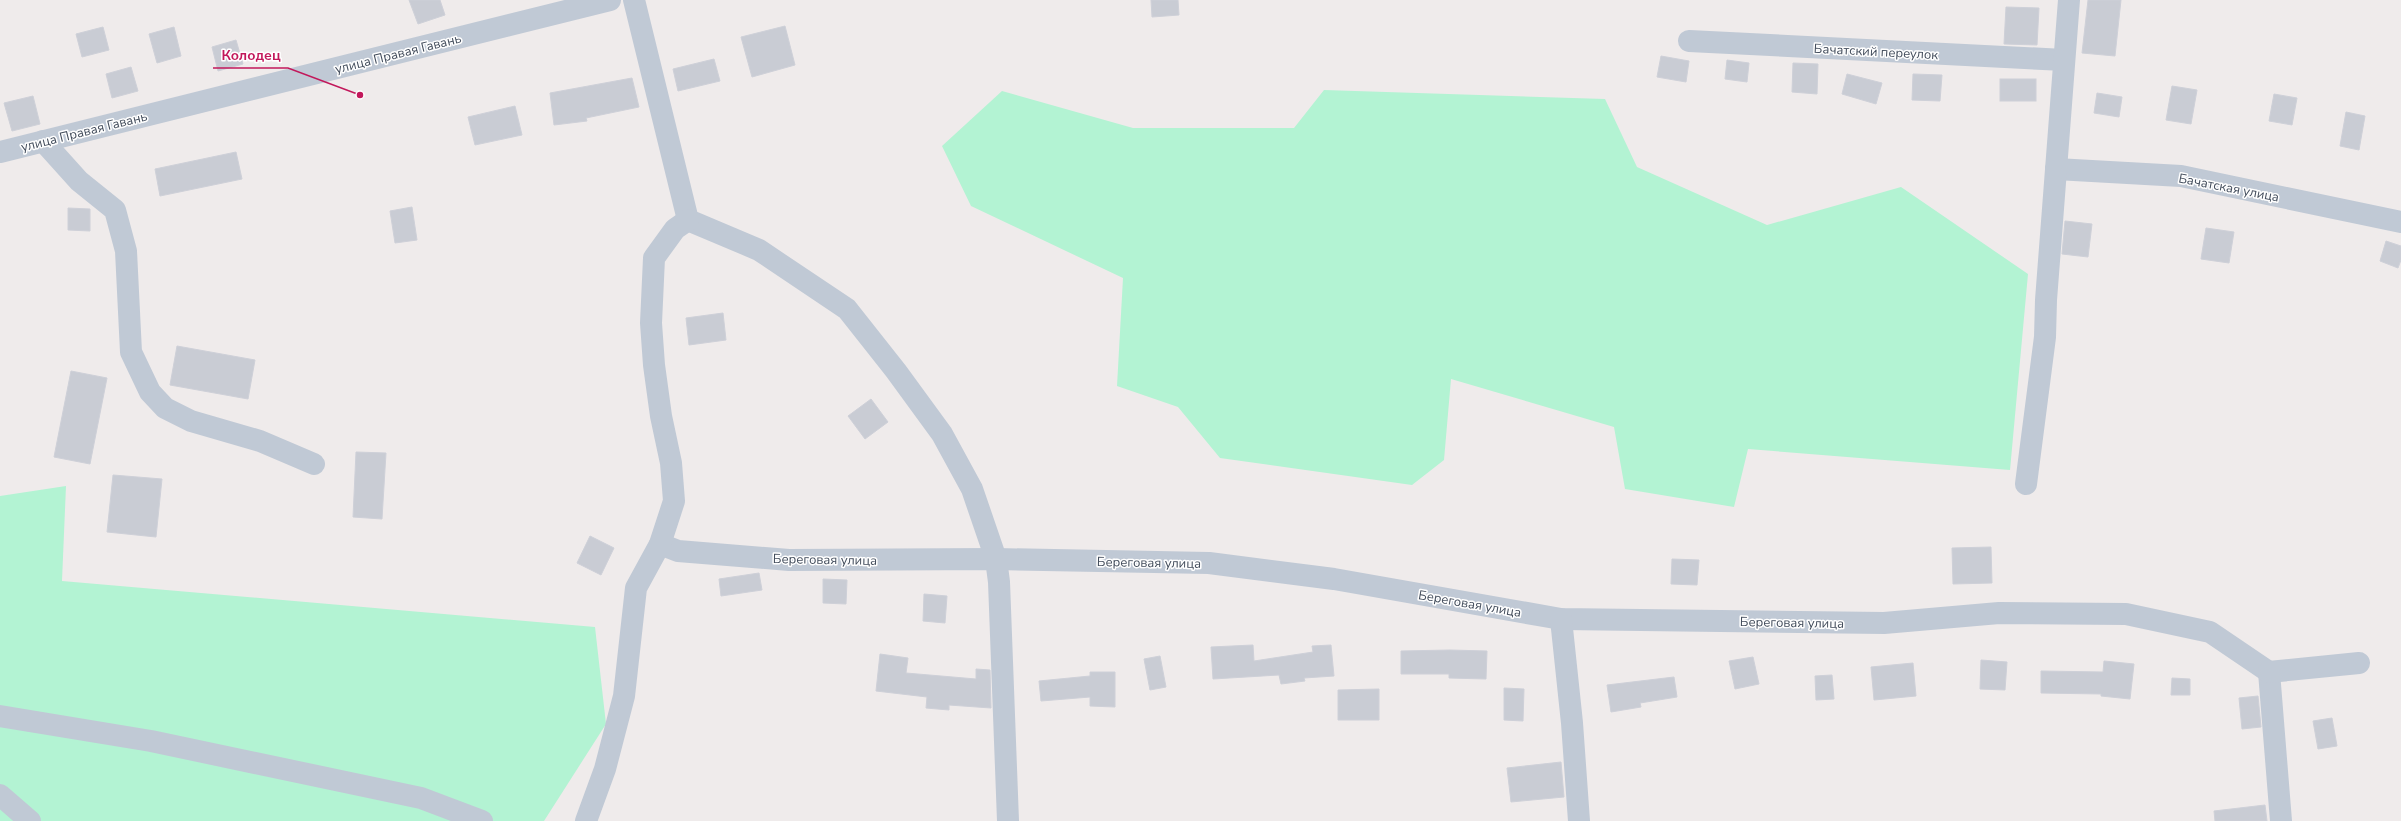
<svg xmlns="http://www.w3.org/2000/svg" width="2401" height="821" font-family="'Nunito Sans',sans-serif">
<rect width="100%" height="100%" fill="#efebeb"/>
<g fill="#b3f3d3">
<path d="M1324 90 1605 99 1637 167 1767 225 1901 187 2028 274 2010 470 1748 449 1734 507 1625 489 1614 427 1451 379 1444 460 1412 485 1220 458 1178 407 1117 386 1123 278 971 206 942 146 1002 91 1133 128H1294Z"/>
<path d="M66 486 62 581 595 627 606 724 544 821H0V496Z"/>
</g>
<g fill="#c9ccd4" stroke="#ced0d8">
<path d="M409 0H440L445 15 418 24Z"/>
<path d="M1151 0H1178L1179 15 1152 17Z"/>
<path d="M2088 0H2121L2115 56 2082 53Z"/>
<path d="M2006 7 2039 8 2037 45 2004 44Z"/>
<path d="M785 26 795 65 752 77 741 37Z"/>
<path d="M103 27 109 50 82 57 76 34Z"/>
<path d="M174 27 181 56 157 63 149 34Z"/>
<path d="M236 40 243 64 218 71 212 47Z"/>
<path d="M1661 56 1689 61 1686 82 1657 77Z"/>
<path d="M714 59 720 81 678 91 673 69Z"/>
<path d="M1727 60 1749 63 1747 82 1725 79Z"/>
<path d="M1793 63 1818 64 1817 94 1792 92Z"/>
<path d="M131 67 138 91 112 98 106 74Z"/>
<path d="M1847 74 1882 83 1876 104 1842 94Z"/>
<path d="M1913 74 1942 75 1940 101 1912 100Z"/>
<path d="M632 78 639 107 586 118 587 121 554 125 550 93Z"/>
<rect x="2000" y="79" width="36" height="22"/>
<path d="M2172 86 2197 90 2191 124 2166 120Z"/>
<path d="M2097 93 2122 97 2119 117 2094 113Z"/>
<path d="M2274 94 2297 98 2292 125 2269 121Z"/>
<path d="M33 96 40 124 12 131 4 103Z"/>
<path d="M515 106 522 135 475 145 468 117Z"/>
<path d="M2346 112 2365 116 2359 150 2340 146Z"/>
<path d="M236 152 242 179 160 196 155 169Z"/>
<path d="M412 207 417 240 395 243 390 211Z"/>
<path d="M68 208 90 209V231L68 230Z"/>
<path d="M2065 221 2092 224 2088 257 2062 254Z"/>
<path d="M2206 228 2234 232 2229 263 2201 259Z"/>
<path d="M2386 241 2401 246V260L2398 268 2380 261Z"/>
<path d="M723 313 726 340 689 345 686 318Z"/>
<path d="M177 346 255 360 248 399 170 385Z"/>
<path d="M71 371 107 378 90 464 54 457Z"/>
<path d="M871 399 888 422 865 439 848 416Z"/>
<path d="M356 452 386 453 382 519 353 517Z"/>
<path d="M113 475 162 479 156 537 107 532Z"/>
<path d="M590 536 614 548 601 575 577 563Z"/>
<path d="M1991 547 1992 583 1953 584 1952 548Z"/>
<path d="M1672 559 1699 560 1697 585 1671 584Z"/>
<path d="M759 573 762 590 721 596 719 579Z"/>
<path d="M823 579 847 580 846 604 823 603Z"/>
<path d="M924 594 947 596 945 623 923 621Z"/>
<path d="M1253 645 1254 661 1313 652 1312 646 1331 645 1334 676 1304 678 1305 681 1281 684 1279 675 1213 679 1211 647Z"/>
<path d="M1450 650 1487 651 1486 679 1449 678V674H1401V651Z"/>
<path d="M880 654 908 658 906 673 976 679V669L990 670 991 708 949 705V710L926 708 927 697 876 691Z"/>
<path d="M1160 656 1166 687 1150 690 1144 659Z"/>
<path d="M1753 657 1759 684 1735 689 1729 661Z"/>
<path d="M1981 660 2007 662 2005 690 1980 689Z"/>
<path d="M2104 661 2134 664 2130 699 2101 696V694L2041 693V671L2103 672Z"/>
<path d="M1913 663 1916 696 1874 700 1871 667Z"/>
<path d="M1090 672H1115V707L1090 706V697L1041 701 1039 681 1090 676Z"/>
<path d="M1832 675 1834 699 1816 700 1815 676Z"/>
<path d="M1674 677 1677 697 1640 703 1641 707 1611 712 1607 685Z"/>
<path d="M2172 678 2190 679V695H2171Z"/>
<path d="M1504 688 1524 689 1523 721 1504 720Z"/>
<path d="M1379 689V720H1338V690Z"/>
<path d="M2258 696 2261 727 2242 729 2239 698Z"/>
<path d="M2332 718 2337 746 2318 749 2313 721Z"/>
<path d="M1561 762 1564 797 1511 802 1507 768Z"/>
<path d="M2265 805 2267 821H2215L2214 811Z"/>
</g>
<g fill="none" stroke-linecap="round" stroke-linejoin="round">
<g stroke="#c0c9d5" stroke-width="22">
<path d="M634 0 688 220 759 250 847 309 896 371 942 434 972 489 996 559 999 582 1008 821"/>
<path d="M1689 41 2064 60"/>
<path d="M43 141 79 181 115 210 126 251 131 352 150 392 165 408 191 421 260 441 314 464"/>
<path d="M0 152 610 0"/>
<path d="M2056 169 2181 176 2401 222"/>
<path d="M2026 484 2045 337 2046 300 2069 0"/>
<path d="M660 544 678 551 789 560 996 559 1209 563 1334 579 1561 619 1884 623 1999 613 2126 614 2210 632 2269 672"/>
<path d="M1561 619 1572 723 1579 821"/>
<path d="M2269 672 2281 821"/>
<path d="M2269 672 2359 663"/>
<path d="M0 716 151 741 421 798 482 821"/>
<path d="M0 795 30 821"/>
<path d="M586 821 605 769 624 696 636 588 660 544 674 501 671 463 661 416 654 365 651 323 654 258 675 229 688 220"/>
</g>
</g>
<g text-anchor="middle" stroke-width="3" stroke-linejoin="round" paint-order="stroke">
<g font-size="13" fill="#424c5b" stroke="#fff">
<text transform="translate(1876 51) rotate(3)" y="5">Бачатский переулок</text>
<text transform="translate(398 53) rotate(-14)" y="5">улица Правая Гавань</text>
<text transform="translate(84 131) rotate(-14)" y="5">улица Правая Гавань</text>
<text transform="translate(2229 187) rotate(11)" y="5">Бачатская улица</text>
<text transform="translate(825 559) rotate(1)" y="5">Береговая улица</text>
<text transform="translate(1149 562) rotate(1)" y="5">Береговая улица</text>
<text transform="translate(1470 603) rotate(10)" y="5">Береговая улица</text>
<text transform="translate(1792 622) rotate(1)" y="5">Береговая улица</text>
</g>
</g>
<path fill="none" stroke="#c2185b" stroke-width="1.5" d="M360 95L288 68H213"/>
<circle fill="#c2185b" stroke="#fff" stroke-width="1.5" cx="360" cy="95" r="4"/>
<g font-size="14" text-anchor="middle" font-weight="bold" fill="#c2185b" stroke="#fff" stroke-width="3" stroke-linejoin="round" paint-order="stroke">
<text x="251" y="60">Колодец</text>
</g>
</svg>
